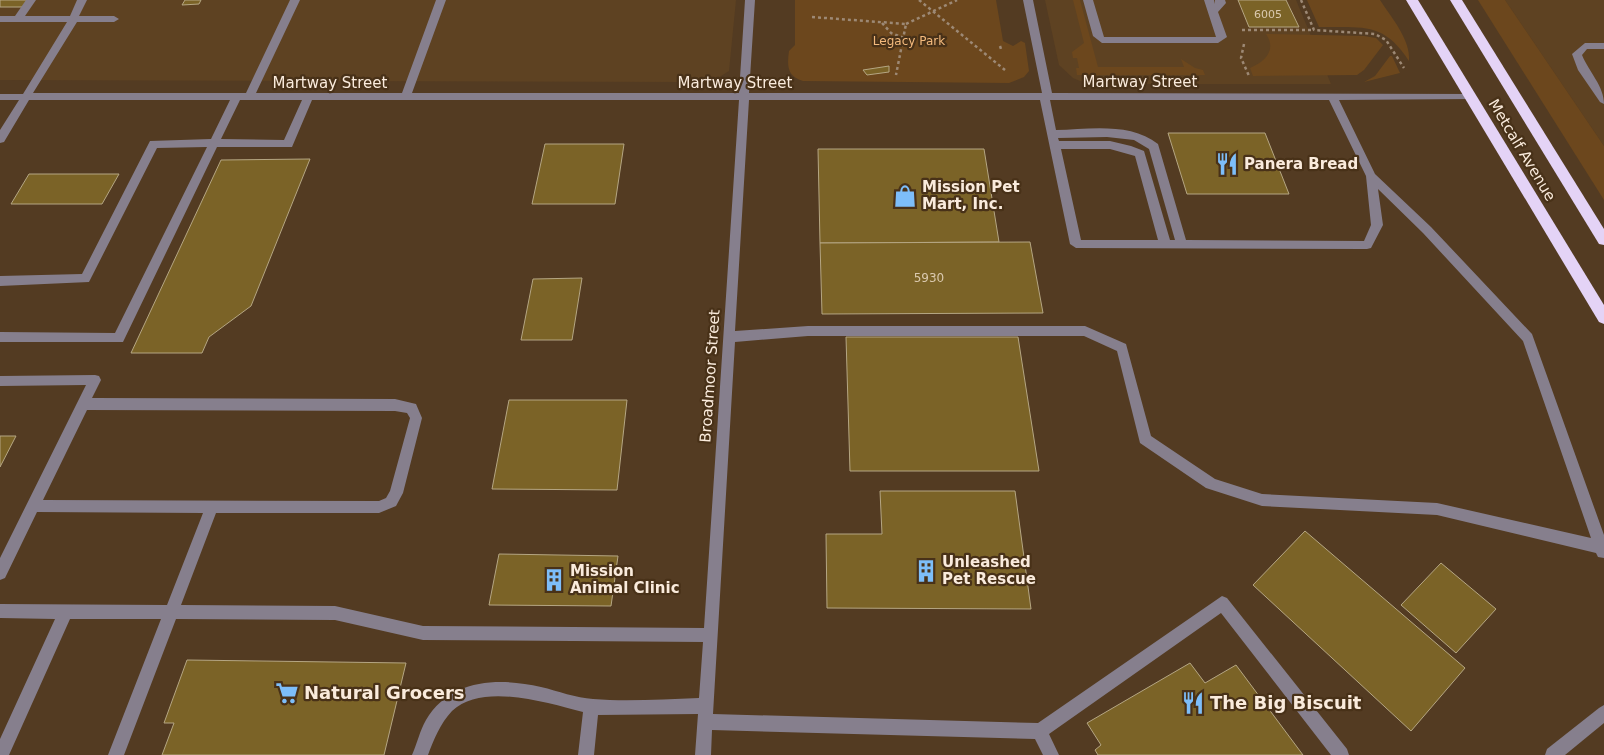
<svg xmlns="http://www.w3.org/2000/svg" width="1604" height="755" font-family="'DejaVu Sans',sans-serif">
<rect width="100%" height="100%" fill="#533b22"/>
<g fill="#5e4222">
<path d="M0 0H736L729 71 716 79 685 82 0 80Z"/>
<path d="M1045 0H1296L1331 84H1106L1080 81 1073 78 1059 65Z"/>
<path d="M1505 0H1604V146Z"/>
</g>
<g fill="#6c471d">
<path d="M795 0H996L1003 41 1013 46 1021 41 1025 43 1029 71 1024 77 1009 83 803 81C787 76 787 66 789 51L795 45Z"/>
<path d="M1073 0H1080L1098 67H1184L1181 59 1195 68 1203 70 1205 75H1077L1076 68H1079L1077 58H1073L1072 52 1084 43Z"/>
<path d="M1307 0H1380C1391 17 1411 40 1409 61 1383 21 1362 28 1319 27Z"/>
<path d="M1478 0H1505L1604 146V200Z"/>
<path d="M1266 34 1364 36 1376 38 1383 45 1364 70 1357 75 1253 76 1250 68C1265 62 1277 50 1266 34Z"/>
<path d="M1390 56H1392L1400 73 1364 82 1375 76Z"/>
</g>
<g fill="#7b6327" stroke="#b5a683">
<path d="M0 0H30L26 7H0Z"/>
<path d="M185 0H201L199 4 182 5Z"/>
<path d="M1238 0H1286L1299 27H1249Z"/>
<path d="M889 66V72L867 75 863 70Z"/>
<path d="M1168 133H1265L1289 194H1187Z"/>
<path d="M545 144H624L615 204H532Z"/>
<path d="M818 149H984L999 242 820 243Z"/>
<path d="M310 159 251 306 209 337 202 353H131L221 160Z"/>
<path d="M29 174H119L102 204H11Z"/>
<path d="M1030 242 1043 313 822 314 820 243Z"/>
<path d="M582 278 572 340H521L533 279Z"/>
<path d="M846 337H1018L1039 471H850Z"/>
<path d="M509 400H627L617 490 492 489Z"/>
<path d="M0 436H16L0 467Z"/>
<path d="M880 491H1015L1031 609 827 608 826 534H882Z"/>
<path d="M1305 531 1465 668 1411 731 1253 585Z"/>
<path d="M499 554 618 556 611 606 489 605Z"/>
<path d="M1441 563 1496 609 1456 653 1401 605Z"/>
<path d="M187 660 406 663 384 755H162L174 723H164Z"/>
<path d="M1190 663 1205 683 1236 665 1303 755H1098L1095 750 1101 745 1087 723Z"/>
</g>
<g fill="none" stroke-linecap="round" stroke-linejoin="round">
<g stroke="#9d8975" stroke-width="2.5" stroke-dasharray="3 3" stroke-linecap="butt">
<path d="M919 0 1005 70"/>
<path d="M1301 0 1314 30 1375 34 1386 40 1404 68"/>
<path d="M812 17 906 24 896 75"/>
<path d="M882 23 891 33 904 38"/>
<path d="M906 24 957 0"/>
<path d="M1242 30H1314"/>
<path d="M1244 44 1241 58 1249 76"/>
<path d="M1000 46 1001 49"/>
</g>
<g fill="#867f8d" fill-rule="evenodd">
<path d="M26 0H36L25 16H70L77 0H87L79 16H114L119 19 114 22H77L33 93H246L290 0H300L256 93H402L436 0H446L412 93H739L745 0H755L749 93H1042L1023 0H1033L1052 93 1475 94V98L1471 99 1339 100 1375 174 1431 227 1532 334 1604 535V558L1598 557 1596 553 1437 515 1262 506 1206 488 1140 443 1117 351 1084 336H808L735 342 713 714 1038 723 1222 596 1227 598 1347 749 1349 755H1331L1221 613 1049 734 1059 755H1043L1035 739 712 730 711 755H695L698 714 598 715 594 755H578L583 712C547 703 483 682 452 711 440 724 434 739 428 755H412C417 744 420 730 426 720 450 679 499 677 541 687 558 691 576 698 593 699 628 702 664 699 699 698L703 642 423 640 335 620 176 619 124 755H108L161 619H70L9 755H0V739L55 619 0 618V604L167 605 203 513 37 512 5 578 0 580V558L86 385 0 386V376L95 375 99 376 101 380 92 398 395 399 416 404 422 418 403 493 396 506 379 513H216L181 605 335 606 423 626 704 628 739 100H312L292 147H217L123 342H0V332L115 333 207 147 157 148 89 282 0 286V276L82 274 150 141 211 139 230 100H29L4 142 0 143V130L19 100H0V94H23L67 22H0V16H15ZM240 100H302L284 140 221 139ZM749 100H1040L1070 244 1076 248 1367 249 1371 248 1383 225 1378 189 1423 233 1523 341 1591 538 1437 503 1262 494 1215 479 1151 436 1126 344 1085 326H808L735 331ZM1050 100H1329L1366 176 1371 225 1364 241 1186 240 1158 144C1131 122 1089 129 1056 130ZM1107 137 1134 140 1149 149 1175 240H1170L1144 151 1131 146 1110 141H1059L1058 138ZM1061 149H1110L1135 156 1158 240H1081ZM87 410 395 411 407 413 410 418 390 491 386 498 379 501 43 500Z"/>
<path d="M1083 0H1093L1104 37H1216L1204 0H1214L1215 4V0H1225L1226 3 1218 12 1227 37 1218 43H1102L1093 36Z"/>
<path d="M1585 43H1604V49H1587L1582 55C1589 72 1604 86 1604 104L1600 102 1578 70 1572 54Z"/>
<path d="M1604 705V723L1565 755H1545L1547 749 1599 708Z"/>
</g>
<g fill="#e4d3f6" fill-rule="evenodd">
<path d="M1406 0H1418L1604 305V324L1599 322Z"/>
<path d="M1450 0H1462L1604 229V245L1599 244Z"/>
</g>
</g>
<defs>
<symbol id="restaurant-bare" viewBox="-9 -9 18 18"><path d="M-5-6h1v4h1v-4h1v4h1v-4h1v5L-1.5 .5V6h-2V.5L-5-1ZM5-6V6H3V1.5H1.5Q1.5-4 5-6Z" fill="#7dbef9" stroke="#483118" stroke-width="2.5" paint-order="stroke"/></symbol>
<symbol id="shop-bare" viewBox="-9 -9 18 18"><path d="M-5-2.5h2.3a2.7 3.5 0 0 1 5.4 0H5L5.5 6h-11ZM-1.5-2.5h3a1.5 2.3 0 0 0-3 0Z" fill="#7dbef9" stroke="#483118" stroke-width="2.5" paint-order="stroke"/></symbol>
<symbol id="building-bare" viewBox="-9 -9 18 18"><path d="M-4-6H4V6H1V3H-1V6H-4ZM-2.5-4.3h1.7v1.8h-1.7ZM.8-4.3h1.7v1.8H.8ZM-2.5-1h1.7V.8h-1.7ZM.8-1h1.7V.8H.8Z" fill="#7dbef9" stroke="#483118" stroke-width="2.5" paint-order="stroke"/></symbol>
<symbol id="supermarket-bare" viewBox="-9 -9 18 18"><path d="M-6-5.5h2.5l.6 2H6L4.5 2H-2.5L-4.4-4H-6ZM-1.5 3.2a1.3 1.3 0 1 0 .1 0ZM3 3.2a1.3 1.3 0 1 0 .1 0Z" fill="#7dbef9" stroke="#483118" stroke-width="2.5" paint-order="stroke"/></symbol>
</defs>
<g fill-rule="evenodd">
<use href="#restaurant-bare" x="1211" y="148" width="32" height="32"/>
<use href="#shop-bare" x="889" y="180" width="32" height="32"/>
<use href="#building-bare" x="910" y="555" width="32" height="32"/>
<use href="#building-bare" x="538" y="564" width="32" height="32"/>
<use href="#supermarket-bare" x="271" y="677" width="32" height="32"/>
<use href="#restaurant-bare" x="1177" y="687" width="32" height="32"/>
</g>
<g text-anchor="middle" stroke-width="4.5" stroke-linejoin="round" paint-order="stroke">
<g font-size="11" fill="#dac9af">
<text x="1268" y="18">6005</text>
</g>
<g font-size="12" fill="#f4ba7d" stroke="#483118">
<text x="909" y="45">Legacy Park</text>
</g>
<g font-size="12" fill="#dac9af">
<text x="929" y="282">5930</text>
</g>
<g font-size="15" fill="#faebdc" stroke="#483118">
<text x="1140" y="87">Martway Street</text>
<text x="330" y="88">Martway Street</text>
<text x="735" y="88">Martway Street</text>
<text transform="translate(1522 150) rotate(59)" y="5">Metcalf Avenue</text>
<text transform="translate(710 376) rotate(-86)" y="5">Broadmoor Street</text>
</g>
<g font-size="15" font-weight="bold" fill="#faebdc" stroke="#483118" text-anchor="start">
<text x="1244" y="169">Panera Bread</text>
<text x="922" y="192">Mission Pet<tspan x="922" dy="17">Mart, Inc.</tspan></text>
<text x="942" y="567">Unleashed<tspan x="942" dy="17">Pet Rescue</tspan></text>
<text x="570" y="576">Mission<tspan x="570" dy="17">Animal Clinic</tspan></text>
</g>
<g font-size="18" font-weight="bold" fill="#faebdc" stroke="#483118" text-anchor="start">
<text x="304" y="699">Natural Grocers</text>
<text x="1210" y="709">The Big Biscuit</text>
</g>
</g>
</svg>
